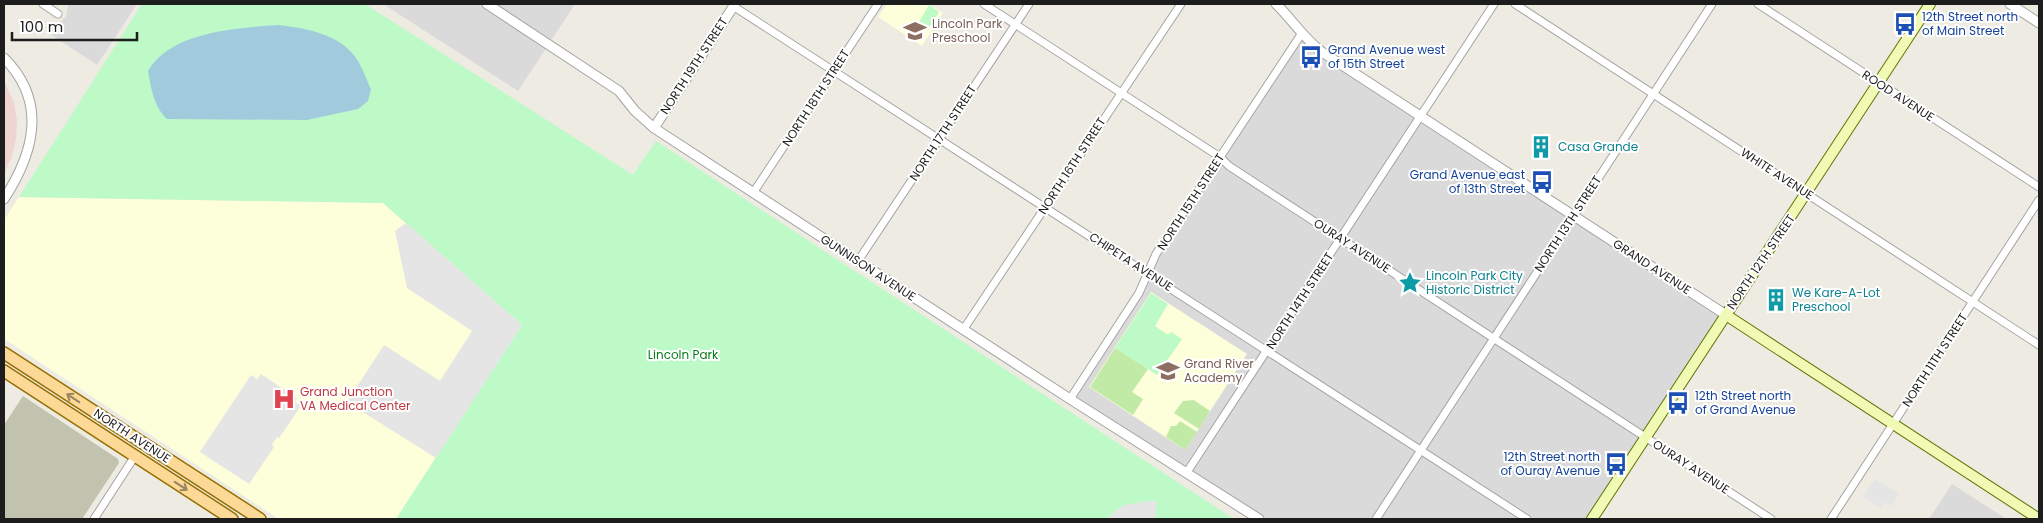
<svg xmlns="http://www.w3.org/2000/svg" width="2043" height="523" font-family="Poppins,sans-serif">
<rect width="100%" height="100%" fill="#eeebe2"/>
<g fill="#dbdada">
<path d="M68 4H137L97 65 47 32 51 26 57 25 66 17Z"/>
<path d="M383 4H575L518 91Z"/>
<path d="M1302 33 1726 315 1592 519H1259L1070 399 1139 293 1156 254Z"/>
<path d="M1952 484 1994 511 2007 519H1929Z"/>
</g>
<path fill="#f0d4d1" d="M4 80 14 103 17 121 16 139 12 156 4 174Z"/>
<g fill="#fcffda">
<path d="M887 4H928L943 13 922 46 878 17Z"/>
<path d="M19 197 383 203 522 325 396 519H279L4 339V220Z"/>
<path d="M1151 292 1247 354 1185 450 1089 387Z"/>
</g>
<path fill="#c1c3ae" d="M23 396 118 459 119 463 82 519H4V425Z"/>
<g fill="#c2eaa7">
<path d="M1115 348 1148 369 1132 392 1143 399 1133 415 1090 387Z"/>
<path d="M1194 400 1210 411 1199 429 1174 413 1183 401Z"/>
<path d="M1180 421 1197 432 1185 450 1166 437 1171 426H1176Z"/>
</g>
<g fill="#bdfac7">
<path d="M142 4H365L633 175 656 141 1234 519H396L522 325 383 203 19 197Z"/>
<path d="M929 5 939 12 928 30 918 24Z"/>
<path d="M1151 293 1168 304 1155 326 1168 335 1171 332 1182 339 1157 375 1115 348Z"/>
</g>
<g fill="#e5e5e5">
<path d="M406 223 522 325 436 458 347 402 384 345 440 381 472 331 407 288 395 231Z"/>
<path d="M261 374 297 398 295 402 301 406 279 438 277 437 272 445 274 447 249 484 200 452 251 375 257 379Z"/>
<path d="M1875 479 1899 494 1892 506 1885 502 1881 508 1863 497Z"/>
<path d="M1148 501H1157L1155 519H1107L1116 510 1125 505Z"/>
</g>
<path fill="#a1cbdd" d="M278 25C304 28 335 33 353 54 361 63 366 79 371 89L368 101 358 109 307 120 167 119C154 107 151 88 148 71 171 31 237 28 278 25Z"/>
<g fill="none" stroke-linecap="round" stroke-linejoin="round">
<defs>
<g id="minor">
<path d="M43 4 58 14"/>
<path d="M984 4 1220 157 1229 166 1771 519"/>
<path d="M1515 4 2039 345"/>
<path d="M1758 4 2039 187"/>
<path d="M733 6 1527 519"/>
<path d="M753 193 878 4"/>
<path d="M858 261 1029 4"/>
<path d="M963 330 1181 4"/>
<path d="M1070 399 1139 293 1156 254 1302 33"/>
<path d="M1187 472 1494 4"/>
<path d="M94 519 135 456"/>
<path d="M1376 519 1712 4"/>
<path d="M1831 519 2039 200"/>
</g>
<g id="tertiary">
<path d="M487 4 619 91 635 111 654 128 1070 399 1259 519"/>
<path d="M1276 4C1292 19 1303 38 1322 52L1726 315"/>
<path d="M2010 4 2039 23"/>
<path d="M4 58C48 102 34 153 4 199"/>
<path d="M654 128 735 4"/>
</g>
<g id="secondary">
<path d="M1726 315 2039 519"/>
<path d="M1592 519 1930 4"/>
</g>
<g id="primary">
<path d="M4 353 260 519"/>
<path d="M4 371 232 519"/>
</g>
</defs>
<use href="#minor" stroke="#a4a4a4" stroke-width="9"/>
<use href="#tertiary" stroke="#a4a4a4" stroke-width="11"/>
<use href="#secondary" stroke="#5f7403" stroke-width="12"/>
<use href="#primary" stroke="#956f00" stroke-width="14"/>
<use href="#minor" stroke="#fff" stroke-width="7"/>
<use href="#tertiary" stroke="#fff" stroke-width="9"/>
<use href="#secondary" stroke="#f1fab4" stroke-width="10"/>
<use href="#primary" stroke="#fdd998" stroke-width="11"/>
</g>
<defs><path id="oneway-shaft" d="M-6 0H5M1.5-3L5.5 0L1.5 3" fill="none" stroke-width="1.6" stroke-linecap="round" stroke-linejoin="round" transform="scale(1.25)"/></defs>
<g stroke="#988461">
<use href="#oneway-shaft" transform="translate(73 398) rotate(-147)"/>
<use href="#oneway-shaft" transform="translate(181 486) rotate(33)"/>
</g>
<defs>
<symbol id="bus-bare" viewBox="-9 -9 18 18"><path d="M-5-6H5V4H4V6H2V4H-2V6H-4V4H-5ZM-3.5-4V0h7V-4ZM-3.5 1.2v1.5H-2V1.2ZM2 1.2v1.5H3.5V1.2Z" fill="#1a4fb4" stroke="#fff" stroke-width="2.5" paint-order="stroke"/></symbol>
<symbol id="school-bare" viewBox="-9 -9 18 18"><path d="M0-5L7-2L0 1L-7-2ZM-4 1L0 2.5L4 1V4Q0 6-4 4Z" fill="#8d6e63" stroke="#fff" stroke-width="2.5" paint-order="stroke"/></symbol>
<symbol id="building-bare" viewBox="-9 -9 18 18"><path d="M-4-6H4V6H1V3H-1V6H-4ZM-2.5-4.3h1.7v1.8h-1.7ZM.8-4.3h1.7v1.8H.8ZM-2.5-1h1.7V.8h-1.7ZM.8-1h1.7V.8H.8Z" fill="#0f9aa8" stroke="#fff" stroke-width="2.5" paint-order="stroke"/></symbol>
<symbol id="sight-bare" viewBox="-9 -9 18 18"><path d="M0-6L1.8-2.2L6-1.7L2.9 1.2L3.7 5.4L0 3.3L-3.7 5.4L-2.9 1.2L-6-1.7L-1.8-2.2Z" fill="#0f9aa8" stroke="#fff" stroke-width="2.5" paint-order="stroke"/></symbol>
<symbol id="hospital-bare" viewBox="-9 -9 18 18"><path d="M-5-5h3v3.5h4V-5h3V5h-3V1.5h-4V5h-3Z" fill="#e0444e" stroke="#fff" stroke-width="2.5" paint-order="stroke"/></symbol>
</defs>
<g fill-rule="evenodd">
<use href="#bus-bare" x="1889" y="8" width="32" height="32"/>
<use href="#school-bare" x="899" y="15" width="32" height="32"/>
<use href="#bus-bare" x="1295" y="41" width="32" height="32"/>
<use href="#building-bare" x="1525" y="131" width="32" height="32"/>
<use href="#bus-bare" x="1526" y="166" width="32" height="32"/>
<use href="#sight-bare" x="1394" y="267" width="32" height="32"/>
<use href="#building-bare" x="1760" y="284" width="32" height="32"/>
<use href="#school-bare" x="1152" y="355" width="32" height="32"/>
<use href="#hospital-bare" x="268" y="383" width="32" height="32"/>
<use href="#bus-bare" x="1662" y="387" width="32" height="32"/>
<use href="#bus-bare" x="1600" y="448" width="32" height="32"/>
</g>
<g text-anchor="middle" stroke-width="4" stroke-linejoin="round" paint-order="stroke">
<g font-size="12" fill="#164399" stroke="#fff" text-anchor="start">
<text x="1922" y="21">12th Street north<tspan x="1922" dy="14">of Main Street</tspan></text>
<text x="1328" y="54">Grand Avenue west<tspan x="1328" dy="14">of 15th Street</tspan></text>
<text x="1525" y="179" text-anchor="end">Grand Avenue east<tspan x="1525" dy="14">of 13th Street</tspan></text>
<text x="1695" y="400">12th Street north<tspan x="1695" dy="14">of Grand Avenue</tspan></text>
<text x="1600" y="461" text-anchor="end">12th Street north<tspan x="1600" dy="14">of Ouray Avenue</tspan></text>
</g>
<g font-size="12" fill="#785e54" stroke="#fff" text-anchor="start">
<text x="932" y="28">Lincoln Park<tspan x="932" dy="14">Preschool</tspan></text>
<text x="1184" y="368">Grand River<tspan x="1184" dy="14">Academy</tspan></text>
</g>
<g font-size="12" fill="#1d1d1d" stroke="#fff">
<text transform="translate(694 66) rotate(-57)" y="4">NORTH 19TH STREET</text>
<text transform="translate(1898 96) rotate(33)" y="4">ROOD AVENUE</text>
<text transform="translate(816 98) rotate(-57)" y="4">NORTH 18TH STREET</text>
<text transform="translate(943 133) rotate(-57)" y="4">NORTH 17TH STREET</text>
<text transform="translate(1072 166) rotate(-57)" y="4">NORTH 16TH STREET</text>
<text transform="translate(1777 174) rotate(33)" y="4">WHITE AVENUE</text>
<text transform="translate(1191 202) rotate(-57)" y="4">NORTH 15TH STREET</text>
<text transform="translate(1568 224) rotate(-57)" y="4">NORTH 13TH STREET</text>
<text transform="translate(1352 246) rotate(33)" y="4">OURAY AVENUE</text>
<text transform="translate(1131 262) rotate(33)" y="4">CHIPETA AVENUE</text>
<text transform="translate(1761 262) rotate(-56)" y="4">NORTH 12TH STREET</text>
<text transform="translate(1652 267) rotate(33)" y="4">GRAND AVENUE</text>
<text transform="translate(868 268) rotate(33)" y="4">GUNNISON AVENUE</text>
<text transform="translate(1300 301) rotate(-57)" y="4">NORTH 14TH STREET</text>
<text transform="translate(1935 360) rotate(-57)" y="4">NORTH 11TH STREET</text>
<text transform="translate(132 436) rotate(33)" y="4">NORTH AVENUE</text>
<text transform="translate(1691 467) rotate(33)" y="4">OURAY AVENUE</text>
</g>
<g font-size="12" fill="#0d838f" stroke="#fff" text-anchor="start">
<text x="1558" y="151">Casa Grande</text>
<text x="1426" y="280">Lincoln Park City<tspan x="1426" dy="14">Historic District</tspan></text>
<text x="1792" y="297">We Kare-A-Lot<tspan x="1792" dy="14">Preschool</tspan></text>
</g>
<g font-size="12" fill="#0a7c1c" stroke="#fff">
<text x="683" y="359">Lincoln Park</text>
</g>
<g font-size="12" fill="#be3a42" stroke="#fff" text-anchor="start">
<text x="300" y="396">Grand Junction<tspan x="300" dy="14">VA Medical Center</tspan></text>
</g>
</g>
<rect width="2043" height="523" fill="none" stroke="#1d1d1d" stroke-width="10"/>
<path d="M12 32v8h125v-8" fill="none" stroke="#1d1d1d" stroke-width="2.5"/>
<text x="20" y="32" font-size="15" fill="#1d1d1d" stroke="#ffffff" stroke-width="4" paint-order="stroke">100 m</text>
</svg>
